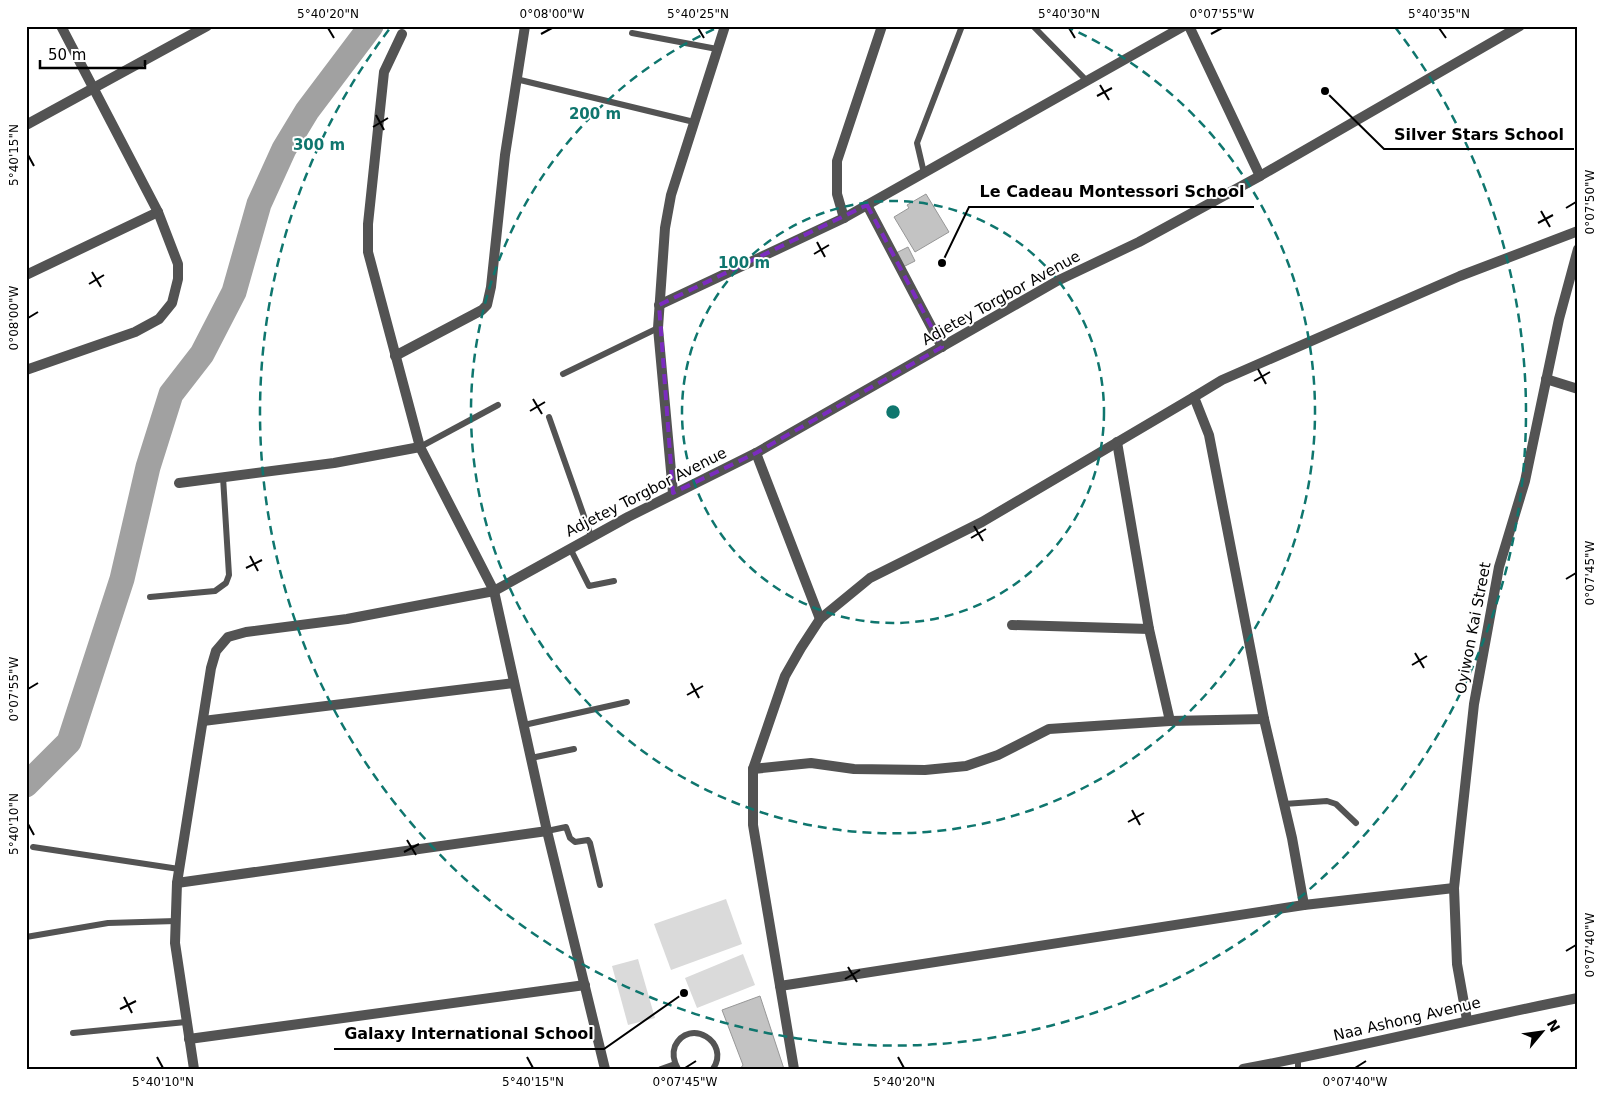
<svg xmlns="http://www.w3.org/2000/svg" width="1604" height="1095" font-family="'DejaVu Sans',sans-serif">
<rect width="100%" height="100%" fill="#fff"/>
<g fill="#dadada">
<path d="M726 899 742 944 671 970 654 924Z"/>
<path d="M743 954 755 985 697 1008 685 978Z"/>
<path d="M638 959 655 1018 628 1025 612 966Z"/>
</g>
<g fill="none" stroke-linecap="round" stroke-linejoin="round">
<path stroke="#a1a1a1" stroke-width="25" d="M26 785 69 742 122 579 148 467 171 394 202 354 234 292 259 204 284 149 307 111 371 26"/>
</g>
<g fill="#c3c3c3" stroke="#979797">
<path d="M926 194 949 232 915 252 894 217 909 208 907 205Z"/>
<path d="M908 247 915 261 903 267 896 253Z"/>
<path d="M760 996 784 1069H740L743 1065 722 1010Z"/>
</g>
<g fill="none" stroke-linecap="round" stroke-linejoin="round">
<g stroke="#535353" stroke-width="6">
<path d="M1033 26 1087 81"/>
<path d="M632 33 717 49"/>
<path d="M516 79 694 122"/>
<path d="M924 173 917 143 962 26"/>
<path d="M563 374 658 328"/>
<path d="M549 417 591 536"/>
<path d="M420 447 498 405"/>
<path d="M570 548 589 586 614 581"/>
<path d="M150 597 215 591 226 583 229 575 223 477"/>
<path d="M524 725 627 702"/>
<path d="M531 758 574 749"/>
<path d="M1284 804 1327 801 1336 804 1356 823"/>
<path d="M547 831 566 827 570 838 575 842 588 840 590 843 600 885"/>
<path d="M33 847 179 869"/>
<path d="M26 937 108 923 176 921"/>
<path d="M73 1033 186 1022"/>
<path d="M1298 1058V1069"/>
<path d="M661 1069 675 1064"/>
<path d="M678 1069C674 1062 672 1054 675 1046 689 1017 731 1042 713 1069"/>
</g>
<g stroke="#535353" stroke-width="10">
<path d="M1189 26 1260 176"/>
<path d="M402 34 384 72 368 224V252L420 447 494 591 547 831 605 1069"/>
<path d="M26 125 207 26"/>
<path d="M867 205 942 347"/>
<path d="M844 218 837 194V161L882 26"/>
<path d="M26 275 158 212"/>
<path d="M659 305 844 218 1184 26"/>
<path d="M395 356 482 310 487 305 491 287 505 155 525 26"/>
<path d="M26 370 135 332 159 319 172 303 178 279V264L158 212 61 26"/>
<path d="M1546 379 1578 389"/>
<path d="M1194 397 1222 380 1460 276 1578 231"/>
<path d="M1117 442 1149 629 1170 721"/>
<path d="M756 453 820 619"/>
<path d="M179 483 334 463 420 447"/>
<path d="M673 493 658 328 665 228 671 195 725 26"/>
<path d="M1012 625 1149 629"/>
<path d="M203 721 514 683"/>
<path d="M753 769 811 763 854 769 925 770 966 766 998 755 1049 729 1170 721 1264 719"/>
<path d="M177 883 547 831"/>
<path d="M780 986 1304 905 1454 888"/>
<path d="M1467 1020 1457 964 1454 888 1474 704 1499 567 1525 481 1559 319 1578 249"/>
<path d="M189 1039 585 985"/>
<path d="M194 1069 175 943 177 883 211 668 216 651 228 637 246 632 347 619 494 591 628 517 756 453 1057 281 1139 242 1260 176 1520 26"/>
<path d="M794 1069 753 825V769L785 676 801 648 820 619 870 578 982 522 1194 397 1209 435 1264 719 1292 838 1304 905"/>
<path d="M1243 1069C1356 1048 1466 1020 1578 998"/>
</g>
</g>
<path fill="none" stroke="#7b2cbf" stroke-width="4" stroke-dasharray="10 6" stroke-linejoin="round" d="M867 205 942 347 756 453 673 493 659 305Z"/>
<path fill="none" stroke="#000" stroke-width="2" d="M328 28 334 38M698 28 704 38M1069 28 1075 38M1439 28 1446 38M541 34 552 28M1211 34 1222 28M1100 85 1109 100M1097 96 1112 88M376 115 384 130M373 127 388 118M28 155 34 166M1566 208 1576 202M1541 211 1550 227M1538 223 1553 215M817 242 825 257M814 254 829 245M92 272 101 287M89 284 104 275M28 318 38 312M1258 369 1266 384M1254 381 1270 372M533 399 542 414M530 411 545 402M974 526 983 541M971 538 986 529M250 556 258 571M246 568 262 560M1566 579 1576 573M1415 653 1424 668M1412 665 1427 656M691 683 699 698M28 689 38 683M687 695 703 686M1132 810 1140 825M1128 822 1144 813M28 824 34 835M407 840 416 855M404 852 419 844M1566 951 1576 945M848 967 857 982M845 979 860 970M124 997 132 1013M120 1009 136 1001M157 1057 163 1068M527 1057 533 1068M898 1057 904 1068M685 1068 696 1061M1355 1068 1366 1061"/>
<g fill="none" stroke="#0f766e" stroke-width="2.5" stroke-dasharray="9 6">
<circle cx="893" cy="412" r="211"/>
<path d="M1065 26A422 422 0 1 1 721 26"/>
<path d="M1395 27A633 633 0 1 1 391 27"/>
</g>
<g text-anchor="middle" stroke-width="4" stroke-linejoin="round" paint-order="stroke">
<g font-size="15" fill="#000" stroke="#fff">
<text transform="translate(1001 298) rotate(-29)" y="5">Adjetey Torgbor Avenue</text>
<text transform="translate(646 492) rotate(-27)" y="5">Adjetey Torgbor Avenue</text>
<text transform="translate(1473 628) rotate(-79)" y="5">Oyiwon Kai Street</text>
<text transform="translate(1407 1019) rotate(-13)" y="5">Naa Ashong Avenue</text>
</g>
</g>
<circle cx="893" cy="412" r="8" fill="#0f766e" stroke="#fff" stroke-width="2.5"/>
<g font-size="15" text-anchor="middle" font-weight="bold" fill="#0f766e" stroke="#fff" stroke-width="4" stroke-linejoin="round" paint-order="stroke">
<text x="595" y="119">200 m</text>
<text x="319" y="150">300 m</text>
<text x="744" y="268">100 m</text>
</g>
<path fill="none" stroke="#000" stroke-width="2" d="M1325 91L1384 149H1574M942 263L969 207H1254M684 993L604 1049H334"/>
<g fill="#000" stroke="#fff" stroke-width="2">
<circle cx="1325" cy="91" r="5"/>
<circle cx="942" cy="263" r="5"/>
<circle cx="684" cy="993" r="5"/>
</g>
<g font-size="16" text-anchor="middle" font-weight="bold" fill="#000" stroke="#fff" stroke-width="4" stroke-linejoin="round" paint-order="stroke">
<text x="1479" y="140">Silver Stars School</text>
<text x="1112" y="197">Le Cadeau Montessori School</text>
<text x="469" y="1039">Galaxy International School</text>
</g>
<rect width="1604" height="1095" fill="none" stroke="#ffffff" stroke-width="55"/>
<g transform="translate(1542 1032) rotate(61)" stroke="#ffffff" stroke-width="4" paint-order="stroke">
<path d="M0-4L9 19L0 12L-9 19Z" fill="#000000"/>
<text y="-8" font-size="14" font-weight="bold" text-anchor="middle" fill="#000000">N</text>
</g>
<path d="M40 60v8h105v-8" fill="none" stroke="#000000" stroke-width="2.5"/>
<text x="48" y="60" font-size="15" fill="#000000" stroke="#ffffff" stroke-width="4" paint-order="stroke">50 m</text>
<rect x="28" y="28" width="1548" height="1040" fill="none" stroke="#000" stroke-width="2"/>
<g font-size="12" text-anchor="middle" fill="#000">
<text x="328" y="18">5°40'20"N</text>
<text x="552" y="18">0°08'00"W</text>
<text x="698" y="18">5°40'25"N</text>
<text x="1069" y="18">5°40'30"N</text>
<text x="1222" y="18">0°07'55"W</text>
<text x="1439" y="18">5°40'35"N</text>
<text transform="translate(14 155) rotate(-90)" y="4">5°40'15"N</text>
<text transform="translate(1590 202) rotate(-90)" y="4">0°07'50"W</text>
<text transform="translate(14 318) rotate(-90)" y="4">0°08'00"W</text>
<text transform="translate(1590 573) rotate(-90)" y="4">0°07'45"W</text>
<text transform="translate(14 689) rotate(-90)" y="4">0°07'55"W</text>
<text transform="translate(14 824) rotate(-90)" y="4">5°40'10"N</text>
<text transform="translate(1590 945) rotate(-90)" y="4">0°07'40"W</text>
<text x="163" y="1086">5°40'10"N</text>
<text x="533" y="1086">5°40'15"N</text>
<text x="685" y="1086">0°07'45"W</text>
<text x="904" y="1086">5°40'20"N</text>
<text x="1355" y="1086">0°07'40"W</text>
</g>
</svg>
